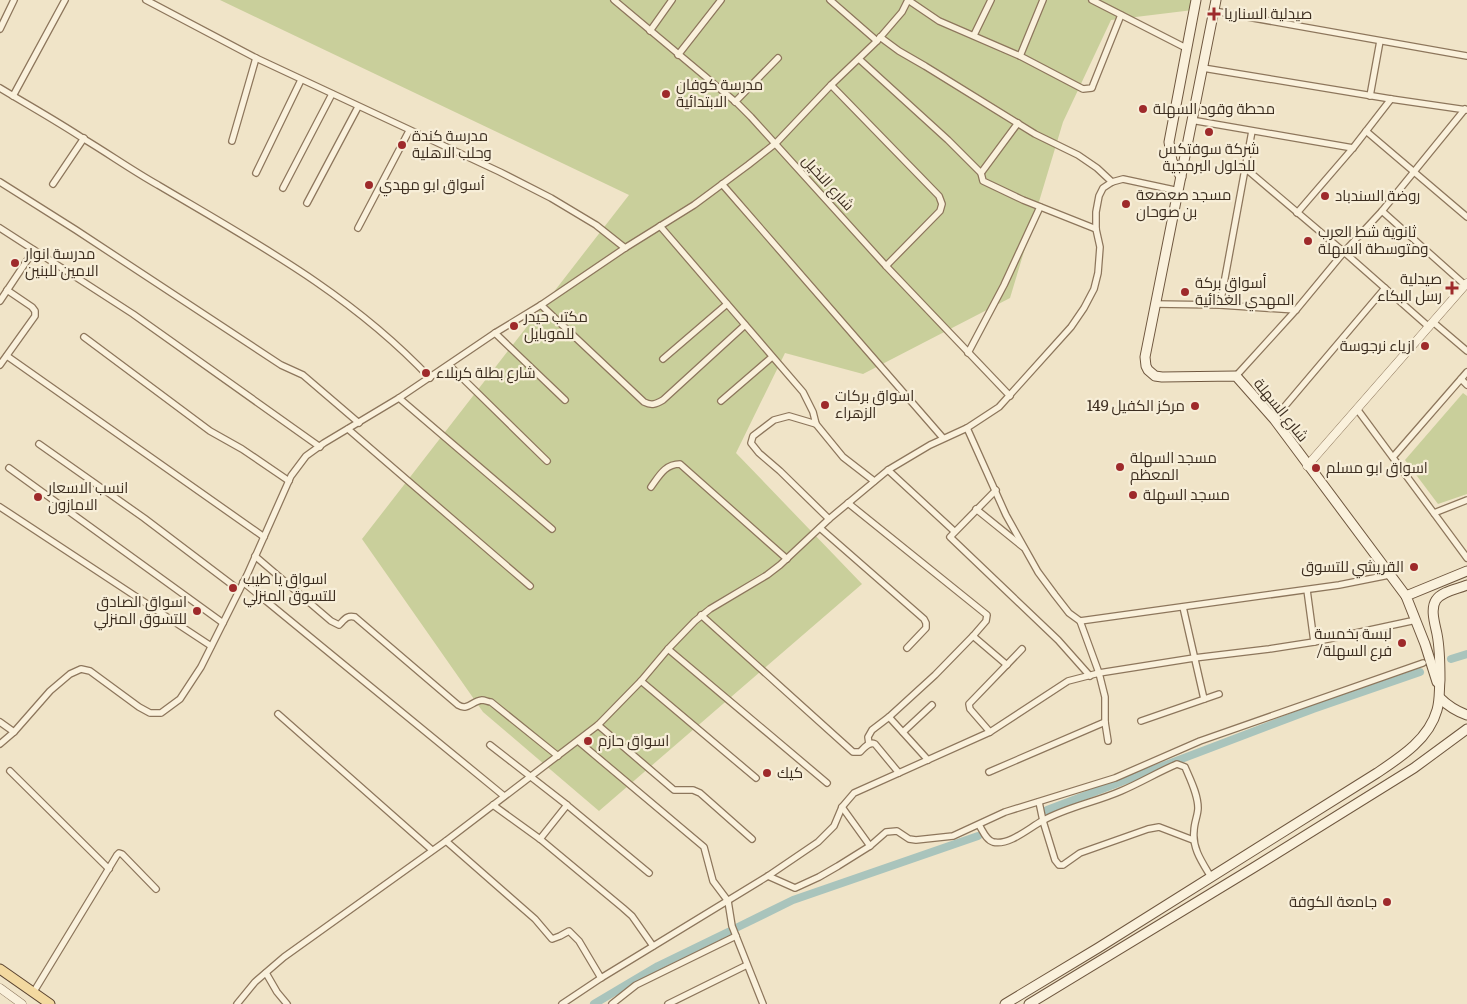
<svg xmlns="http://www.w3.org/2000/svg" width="1467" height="1004" font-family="Literata,Cairo,serif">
<rect width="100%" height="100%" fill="#f0e4c8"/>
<g fill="#c9cf9b">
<path d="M220 0H1194L1193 10 1111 20 1063 122 1010 298 863 374 785 353 736 453 862 584 599 811 483 712 362 539 629 195Z"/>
<path d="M1463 393 1467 396V494L1438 504 1405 460Z"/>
</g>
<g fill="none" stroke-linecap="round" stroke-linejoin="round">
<g stroke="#a9c4bc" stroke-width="8">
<path d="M1451 659 1467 654"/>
<path d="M1047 810 1313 709 1420 672"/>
<path d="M738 927 793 900 978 836"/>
<path d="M594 1004 658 966 728 932"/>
</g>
<defs>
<g id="minor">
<path d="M146 0 256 58 500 172 551 198 596 225 625 248"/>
<path d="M614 0 738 104 751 117 886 266 1010 396"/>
<path d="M830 0 877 41"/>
<path d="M908 0 939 21 1020 56 1083 89 1092 88 1093 85 1121 15"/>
<path d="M1092 0 1186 48"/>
<path d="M1214 11 1467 56"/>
<path d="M0 29 14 0"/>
<path d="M650 31 672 0"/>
<path d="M974 35 991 0"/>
<path d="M880 37 899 51 925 66 1035 134 1078 155 1097 168 1112 182"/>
<path d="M678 55 721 0"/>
<path d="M1020 56 1043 0"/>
<path d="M859 59 948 140 981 173 983 181 1023 200 1096 229"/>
<path d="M1203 68 1391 99 1467 110"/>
<path d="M831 85 939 196 942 204 940 211 886 266"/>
<path d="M0 88C28 105 57 121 84 139 109 154 133 171 158 185 256 243 351 294 430 378"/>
<path d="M13 96 65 0"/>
<path d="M1370 96 1380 41"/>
<path d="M735 102 778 58"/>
<path d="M1191 120 1353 148"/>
<path d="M1366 131 1467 217"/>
<path d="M232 141 256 58"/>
<path d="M1245 168 1344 252 1429 327"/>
<path d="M256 173 301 80"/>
<path d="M981 173 1018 123"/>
<path d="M0 182 76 230 281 365 303 375 359 423"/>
<path d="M53 184 84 138"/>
<path d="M722 184 943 438"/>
<path d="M283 188 332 94"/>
<path d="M307 203 358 107"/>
<path d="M1382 211 1465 285"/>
<path d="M1297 213 1353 148 1391 99"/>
<path d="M660 226 803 392 813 412 816 424 843 457 874 481"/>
<path d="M0 228 133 314 320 447"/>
<path d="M358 228 409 131"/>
<path d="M0 301 34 250"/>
<path d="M1155 304 1220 305 1296 310"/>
<path d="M541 305 644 402C652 406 656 404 663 400L745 325"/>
<path d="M1220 305 1252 131"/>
<path d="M1433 322 1467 351"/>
<path d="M495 333 565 400"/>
<path d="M84 337 210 431 242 449 289 481"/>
<path d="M968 353 1004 285 1040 207"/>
<path d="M7 356 264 537"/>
<path d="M663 359 727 304"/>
<path d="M0 365 35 316V311L32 307 7 290"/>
<path d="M449 365 547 461"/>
<path d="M1236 376 1296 310 1344 252 1382 211 1465 109"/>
<path d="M1461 379 1467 385"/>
<path d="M399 398 552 529"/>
<path d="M721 401 772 357"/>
<path d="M1357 409 1467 558"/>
<path d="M1274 419 1385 288"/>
<path d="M816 424 789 416 774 420 753 436 751 443 759 453 780 471 829 519"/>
<path d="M967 428 1006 515 1038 572 1055 595 1069 613 1080 621 1099 673 1105 697V722L1108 741"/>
<path d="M348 429 530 586"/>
<path d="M39 444 144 518 239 590"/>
<path d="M1393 457 1467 372"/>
<path d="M9 468 223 623"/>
<path d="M888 470 954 531"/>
<path d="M651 487C659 476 665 464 680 464L787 559"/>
<path d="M996 490 950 537 1058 640 1090 676"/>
<path d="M848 503 987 615 986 621 973 636 1007 665"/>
<path d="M0 507 211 646"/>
<path d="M976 509 1023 547"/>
<path d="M1434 513 1467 500"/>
<path d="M820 528 924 619 926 623V628L907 648"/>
<path d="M255 556 331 621 339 625C345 619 347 615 355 617L458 705C468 711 472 701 482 700 485 700 488 702 491 702L558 756"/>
<path d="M243 582 504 796"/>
<path d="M1307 590 1314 642"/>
<path d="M1183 607 1204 699"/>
<path d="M701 615 853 752H860C864 748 869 741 875 744L899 773"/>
<path d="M1080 621 1339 585 1389 575"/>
<path d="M668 649 827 783"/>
<path d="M641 681 756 778"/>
<path d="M278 714 432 850"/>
<path d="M889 717 928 760"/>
<path d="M1141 721 1219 694"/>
<path d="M0 722 14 732"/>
<path d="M598 725 674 790H693L700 793 752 839"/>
<path d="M903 732 932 705"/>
<path d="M990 732 970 709 969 704 1022 649"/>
<path d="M578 741 704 847 713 881 728 901 732 926 763 1004"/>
<path d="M0 744 14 732 50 691 70 674 81 669 90 671 139 707 150 713H161L180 699 201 667 247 575 291 476 306 456 324 443 399 398 495 333 541 305 625 248 694 205 748 165 776 143 831 85 877 41 902 12 908 0"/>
<path d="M869 744 868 737 872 730 889 717 935 675 973 636"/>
<path d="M490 745 567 805 649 873"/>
<path d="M10 771 109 869"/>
<path d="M989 772 1105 722"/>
<path d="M1039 802 1043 821 1055 860 1059 865H1063L1080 853 1148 829 1159 827 1193 840"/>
<path d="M493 805 540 839 623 908 632 916 653 946"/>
<path d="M842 807 870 846"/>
<path d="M979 825C983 831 986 840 993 842 1009 846 1029 828 1042 821 1067 807 1096 802 1121 791 1140 783 1158 772 1177 764L1185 767C1190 779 1198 794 1198 808 1198 815 1194 823 1194 831 1192 848 1202 862 1211 877"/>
<path d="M540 839 567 805"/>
<path d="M446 841 535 919 552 939 560 936 569 931 579 941 601 978"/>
<path d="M768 876 795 888 819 877 838 866 870 846 886 832 897 831 909 839 916 840 953 836 1005 812 1115 778 1200 741 1423 663"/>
<path d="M266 973 277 992 287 1004"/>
<path d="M33 993 117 855 119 853 122 854 156 889"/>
<path d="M237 1004 255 982 284 957 446 841 598 725 641 681 668 649 695 621 710 609 767 575 780 565 829 519 888 470 930 445 967 428 999 407 1071 327 1084 308 1094 289 1098 273 1100 247 1096 229V212L1099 196 1103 188 1112 182 1123 179 1179 191"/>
<path d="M562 1004 601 978 768 876 818 842 834 826 842 807 854 793 990 732 1068 681 1099 673 1194 658 1269 649 1314 642 1416 620"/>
<path d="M612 1004 636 985 736 936"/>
<path d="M668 1004 747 965"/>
</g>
<g id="tertiary">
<path d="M1307 466 1467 283"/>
<path d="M0 988 22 1004"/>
</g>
<g id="secondary">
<path d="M1216 0 1145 357 1146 366 1148 370 1155 376 1162 377 1236 376 1274 419 1406 596"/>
<path d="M1181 177 1172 161 1169 142 1196 0"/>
<path d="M1437 682 1425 644 1406 596 1467 571"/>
<path d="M1440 698C1448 706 1456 711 1467 715"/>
<path d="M1005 1004 1098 948 1377 773C1401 757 1429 739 1437 710 1440 700 1439 690 1440 680 1440 664 1440 649 1437 634 1435 624 1430 609 1436 600 1442 591 1458 589 1467 585"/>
<path d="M1029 1004 1253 868 1414 768 1467 729"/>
</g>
<path id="primary" d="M0 969 50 1004"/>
</defs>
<use href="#minor" stroke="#8d765c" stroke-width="8"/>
<use href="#tertiary" stroke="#8d765c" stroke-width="9"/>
<use href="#secondary" stroke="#6f573f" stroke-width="11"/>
<use href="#primary" stroke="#5b4430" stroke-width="11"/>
<use href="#minor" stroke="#faf1dc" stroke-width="5.5"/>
<use href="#tertiary" stroke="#faf1dc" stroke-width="8"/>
<use href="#secondary" stroke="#faf1dc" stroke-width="9"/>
<use href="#primary" stroke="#f3d9a0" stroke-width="9"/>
</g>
<g fill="#9e2a2b" stroke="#f7eed8" stroke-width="2">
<path d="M1211.5 6.5h5v5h5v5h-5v5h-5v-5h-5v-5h5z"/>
<circle cx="666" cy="94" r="5"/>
<circle cx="1143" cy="109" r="5"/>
<circle cx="1209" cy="132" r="5"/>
<circle cx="402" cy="145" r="5"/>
<circle cx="369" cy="185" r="5"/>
<circle cx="1325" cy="196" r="5"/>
<circle cx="1126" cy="204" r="5"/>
<circle cx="1308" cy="241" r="5"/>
<circle cx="15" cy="263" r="5"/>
<path d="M1449.5 280.5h5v5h5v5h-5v5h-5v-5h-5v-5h5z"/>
<circle cx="1185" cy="292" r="5"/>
<circle cx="514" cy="326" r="5"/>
<circle cx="1425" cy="346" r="5"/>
<circle cx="426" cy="373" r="5"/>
<circle cx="825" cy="405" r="5"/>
<circle cx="1195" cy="406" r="5"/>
<circle cx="1120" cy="467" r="5"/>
<circle cx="1316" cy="468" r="5"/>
<circle cx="1133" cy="495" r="5"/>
<circle cx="38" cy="497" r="5"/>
<circle cx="1414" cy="567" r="5"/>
<circle cx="233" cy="588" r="5"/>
<circle cx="197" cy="611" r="5"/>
<circle cx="1402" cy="643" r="5"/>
<circle cx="588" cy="741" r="5"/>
<circle cx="767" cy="773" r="5"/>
<circle cx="1387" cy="902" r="5"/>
</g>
<g text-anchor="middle" stroke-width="4.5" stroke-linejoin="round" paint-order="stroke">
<g font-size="15" fill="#3d2e20" stroke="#f7eed8" text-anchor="start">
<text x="1224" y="19">صيدلية السناريا</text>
<text x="676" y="90">مدرسة كوفان<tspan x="676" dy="17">الابتدائية</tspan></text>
<text x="1153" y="114">محطة وقود السهلة</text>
<text x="412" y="141">مدرسة كندة<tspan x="412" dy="17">وحلب الاهلية</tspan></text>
<text x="1209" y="154" text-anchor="middle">شركة سوفتكس<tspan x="1209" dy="17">للحلول البرمجية</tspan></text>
<text x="379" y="190">أسواق ابو مهدي</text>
<text x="1136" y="200">مسجد صعصعة<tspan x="1136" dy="17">بن صوحان</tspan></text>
<text x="1335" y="201">روضة السندباد</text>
<text x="1318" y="237">ثانوية شط العرب<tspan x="1318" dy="17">ومتوسطة السهلة</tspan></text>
<text x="25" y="259">مدرسة انوار<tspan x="25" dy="17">الامين للبنين</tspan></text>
<text x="1442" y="284" text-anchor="end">صيدلية<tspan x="1442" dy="17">رسل البكاء</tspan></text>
<text x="1195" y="288">أسواق بركة<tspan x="1195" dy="17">المهدي الغذائية</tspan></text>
<text x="524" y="322">مكتب حيدر<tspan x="524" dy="17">للموبايل</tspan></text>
<text x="1415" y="351" text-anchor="end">ازياء نرجوسة</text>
<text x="436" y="378">شارع بطلة كربلاء</text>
<text x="835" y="401">اسواق بركات<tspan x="835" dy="17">الزهراء</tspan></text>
<text x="1185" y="411" text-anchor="end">مركز الكفيل 149</text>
<text x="1130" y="463">مسجد السهلة<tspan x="1130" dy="17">المعظم</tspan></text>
<text x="1326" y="473">اسواق ابو مسلم</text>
<text x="48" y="493">انسب الاسعار<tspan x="48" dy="17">الامازون</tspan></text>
<text x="1143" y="500">مسجد السهلة</text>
<text x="1404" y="572" text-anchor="end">القريشي للتسوق</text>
<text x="243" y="584">اسواق يا طيب<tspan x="243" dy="17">للتسوق المنزلي</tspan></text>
<text x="187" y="607" text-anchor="end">اسواق الصادق<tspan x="187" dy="17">للتسوق المنزلي</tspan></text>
<text x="1392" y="639" text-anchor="end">لبسة بخمسة<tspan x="1392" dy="17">/فرع السهلة</tspan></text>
<text x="598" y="746">اسواق حازم</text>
<text x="777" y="778">كيك</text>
<text x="1377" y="907" text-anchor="end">جامعة الكوفة</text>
</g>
<g font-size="15" fill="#3d2e20" stroke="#f7eed8">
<text transform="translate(828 183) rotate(48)" y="5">شارع النخيل</text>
<text transform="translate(1281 410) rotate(51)" y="5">شارع السهلة</text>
</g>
</g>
</svg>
